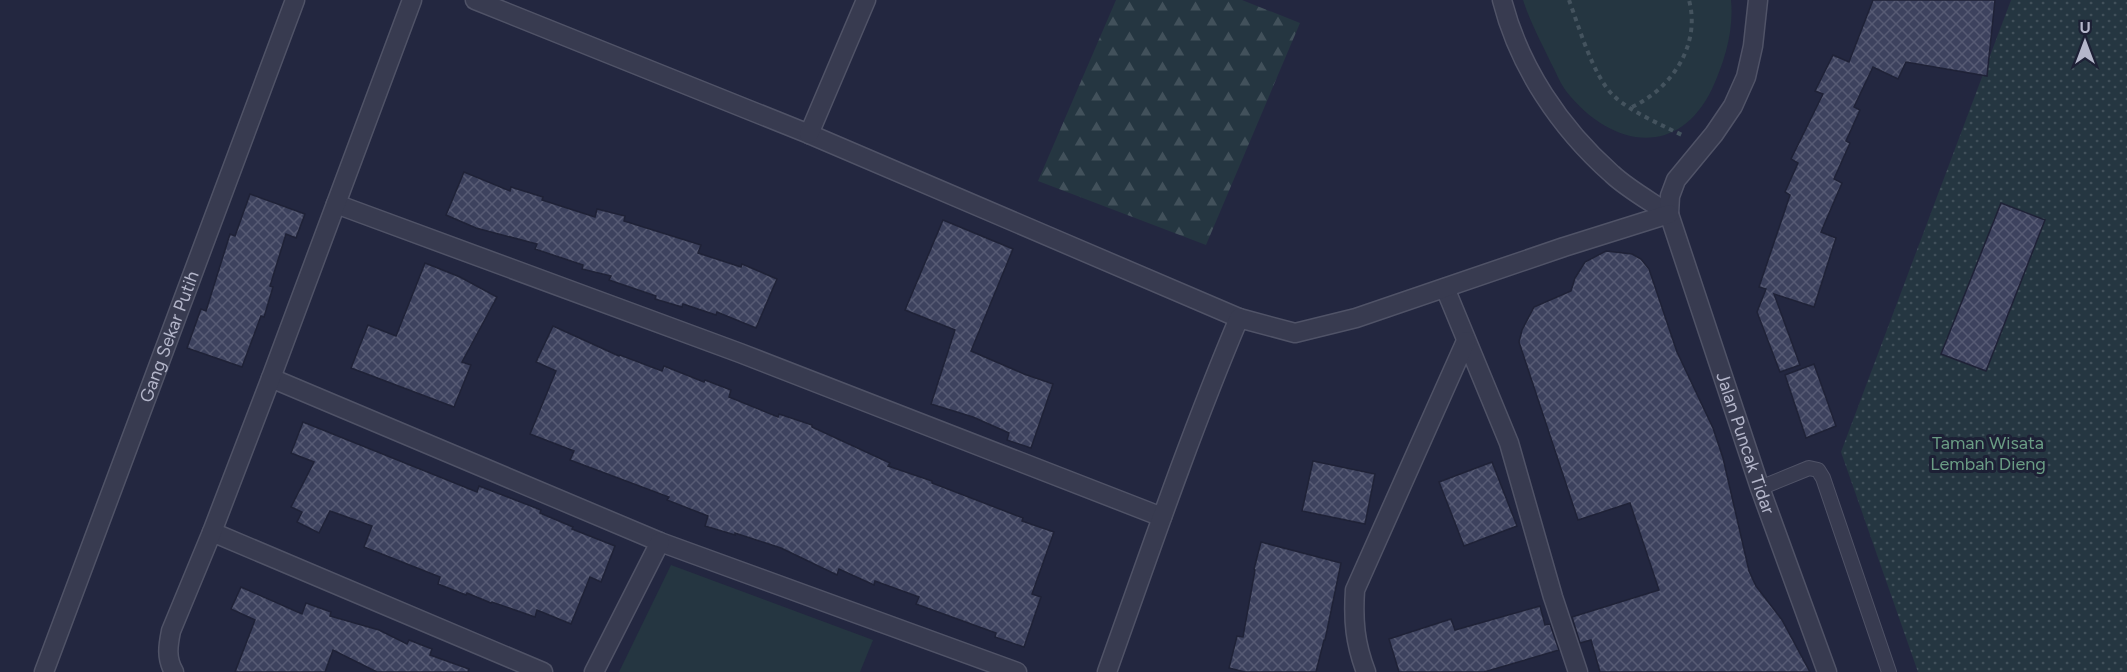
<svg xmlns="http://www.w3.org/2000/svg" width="2127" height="672" font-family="Figtree,sans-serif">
<defs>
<pattern id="forest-firs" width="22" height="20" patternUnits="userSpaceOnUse" patternTransform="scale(1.5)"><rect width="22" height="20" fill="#253641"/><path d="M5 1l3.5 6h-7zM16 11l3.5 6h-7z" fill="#42515b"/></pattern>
<pattern id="park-dots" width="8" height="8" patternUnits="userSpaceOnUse" patternTransform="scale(1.5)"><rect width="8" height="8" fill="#253641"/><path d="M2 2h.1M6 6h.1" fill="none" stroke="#42515b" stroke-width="1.8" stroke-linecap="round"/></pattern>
<pattern id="building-cross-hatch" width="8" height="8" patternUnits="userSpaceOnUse" patternTransform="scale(1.5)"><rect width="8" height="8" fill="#3d425e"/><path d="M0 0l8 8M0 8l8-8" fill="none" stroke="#575b74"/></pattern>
</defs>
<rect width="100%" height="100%" fill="#232740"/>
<g fill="#253641">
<path d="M1523 0H1731C1734 30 1725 61 1712 89 1677 161 1609 146 1566 91 1560 83 1556 72 1551 63 1541 42 1530 22 1523 0Z"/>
<path d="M671 565 873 640 860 672H619Z"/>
</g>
<path fill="url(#forest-firs)" d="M1116 0H1242L1300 23 1206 245 1038 181Z"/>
<path fill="url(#park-dots)" d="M2011 0H2127V672H1918L1841 452Z"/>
<g fill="url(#building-cross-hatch)" stroke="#1f2237" stroke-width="1.5">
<path d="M1873 0H1995L1987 76 1906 62 1898 79 1873 67 1854 107 1860 110 1846 141 1850 143 1834 179 1842 183 1821 232 1836 238 1814 307 1774 294 1800 365 1780 372 1757 312 1766 289 1759 287 1790 195 1785 192 1798 163 1791 159 1823 94 1815 91 1833 55 1849 62Z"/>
<path d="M464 172 510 191 511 187 543 197 542 200 595 217 597 209 625 216 624 221 701 245 698 253 741 267 742 264 777 279 756 328 717 312 716 315 683 304 682 307 655 299 656 296 609 280 611 276 582 269 583 265 535 249 537 244 476 228 446 215Z"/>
<path d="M250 194 305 214 296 238 286 234 270 286 273 287 264 317 261 316 242 367 187 348 201 309 206 311 230 234 235 236Z"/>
<path d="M2001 203 2045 220 1986 371 1941 354Z"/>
<path d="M943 220 1013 249 971 351 1024 374 1053 384 1031 448 1007 440 1009 433 973 417 931 404 955 330 905 310Z"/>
<path d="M1606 251 1632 254 1641 259 1649 269 1677 352 1713 428 1723 458 1749 571 1756 586 1782 620 1810 672H1600L1591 640 1580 643 1572 617 1659 590 1630 503 1578 520 1519 342 1522 330 1534 307 1571 291 1575 278 1585 262Z"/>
<path d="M425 263 460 277 497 297 462 362 471 365 454 407 351 368 368 325 396 336Z"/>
<path d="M553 326 619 356 620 355 662 371 664 366 704 382 705 380 731 390 729 397 778 417 779 414 812 425V427L890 463 888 466 932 481V483L1023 518 1022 521 1054 532 1032 594 1041 597 1024 647 995 637 996 633 916 604 919 597 875 581 874 585 839 569 837 575 781 548 735 533V535L705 526 708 516 667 500 669 497 570 460 574 451 530 434 556 371 536 362Z"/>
<path d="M1814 364 1836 426 1806 438 1785 375Z"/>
<path d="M303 422 477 492 479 486 518 501 541 510 540 513 573 527 572 529 615 546 601 582 590 577 571 624 537 610 535 617 492 602 491 603 467 593 466 595 438 584 440 577 364 547 372 526 330 511 319 533 297 522 302 512 291 507 314 462 291 453Z"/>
<path d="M1313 461 1375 474 1365 524 1302 511Z"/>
<path d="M1492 462 1517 526 1464 546 1439 482Z"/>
<path d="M1261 542 1341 563 1325 640H1324L1316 672H1245L1229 668 1237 636 1243 637 1255 570 1254 569Z"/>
<path d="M241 587 302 614 306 603 331 612 330 616 379 630 407 644 409 640 432 649 430 655 469 669 468 672H377L333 650 325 672H235L255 620 231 609Z"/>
<path d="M1540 606 1545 625 1550 624 1559 650 1484 672H1399L1389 639 1451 619 1455 630Z"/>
</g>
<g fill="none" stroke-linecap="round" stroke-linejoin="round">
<defs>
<path id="service" d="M1760 488 1809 468 1818 470 1823 478 1889 672"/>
<g id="minor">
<path d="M475 0 809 134 1239 318"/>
<path d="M1502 0C1519 67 1560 128 1612 174 1628 189 1650 201 1669 214"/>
<path id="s1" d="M1758 0 1753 46 1746 77 1733 106 1714 134 1676 180 1670 196 1669 214 1760 488 1827 672"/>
<path d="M809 134 866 0"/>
<path d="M336 204 740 353 1162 517"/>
<path d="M1445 288 1509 443 1553 597 1578 672"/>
<path d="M271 378 660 542 1017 672"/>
<path d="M212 532 543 672"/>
<path id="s2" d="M44 672 295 0"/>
<path d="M174 672C166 658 168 646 171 631L212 532 271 378 412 0"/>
<path d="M594 672 660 542"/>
<path d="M1107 672C1149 554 1190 434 1239 318L1295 333 1356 318 1564 247 1669 214"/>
<path d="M1366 672C1355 643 1353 621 1355 590L1466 341"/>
</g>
</defs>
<use href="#service" stroke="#505367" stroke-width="16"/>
<use href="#minor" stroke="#505367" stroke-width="21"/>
<g stroke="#44535e" stroke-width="4" stroke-dasharray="4.5 4.5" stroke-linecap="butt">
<path d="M1569 0C1579 27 1594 79 1615 97 1631 112 1664 126 1684 136"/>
<path d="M1632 107C1672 88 1701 45 1689 0"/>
</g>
<use href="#service" stroke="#383b50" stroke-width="14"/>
<use href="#minor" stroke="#383b50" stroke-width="18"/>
</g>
<g text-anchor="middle" stroke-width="6" stroke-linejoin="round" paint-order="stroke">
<g font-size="18" fill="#b4b6ca" stroke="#1d2035">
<text dy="6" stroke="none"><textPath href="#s2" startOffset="358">Gang Sekar Putih</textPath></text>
<text dy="6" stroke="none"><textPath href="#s1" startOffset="480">Jalan Puncak Tidar</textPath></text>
</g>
<g font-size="18" fill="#6a9c84" stroke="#1d2035">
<text x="1988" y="449">Taman Wisata<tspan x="1988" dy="21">Lembah Dieng</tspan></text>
</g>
</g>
<g transform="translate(2085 42)" stroke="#1d2035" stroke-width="4.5" paint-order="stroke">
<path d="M0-4.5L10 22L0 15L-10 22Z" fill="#b4b6ca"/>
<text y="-9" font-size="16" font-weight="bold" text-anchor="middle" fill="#b4b6ca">U</text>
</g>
</svg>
